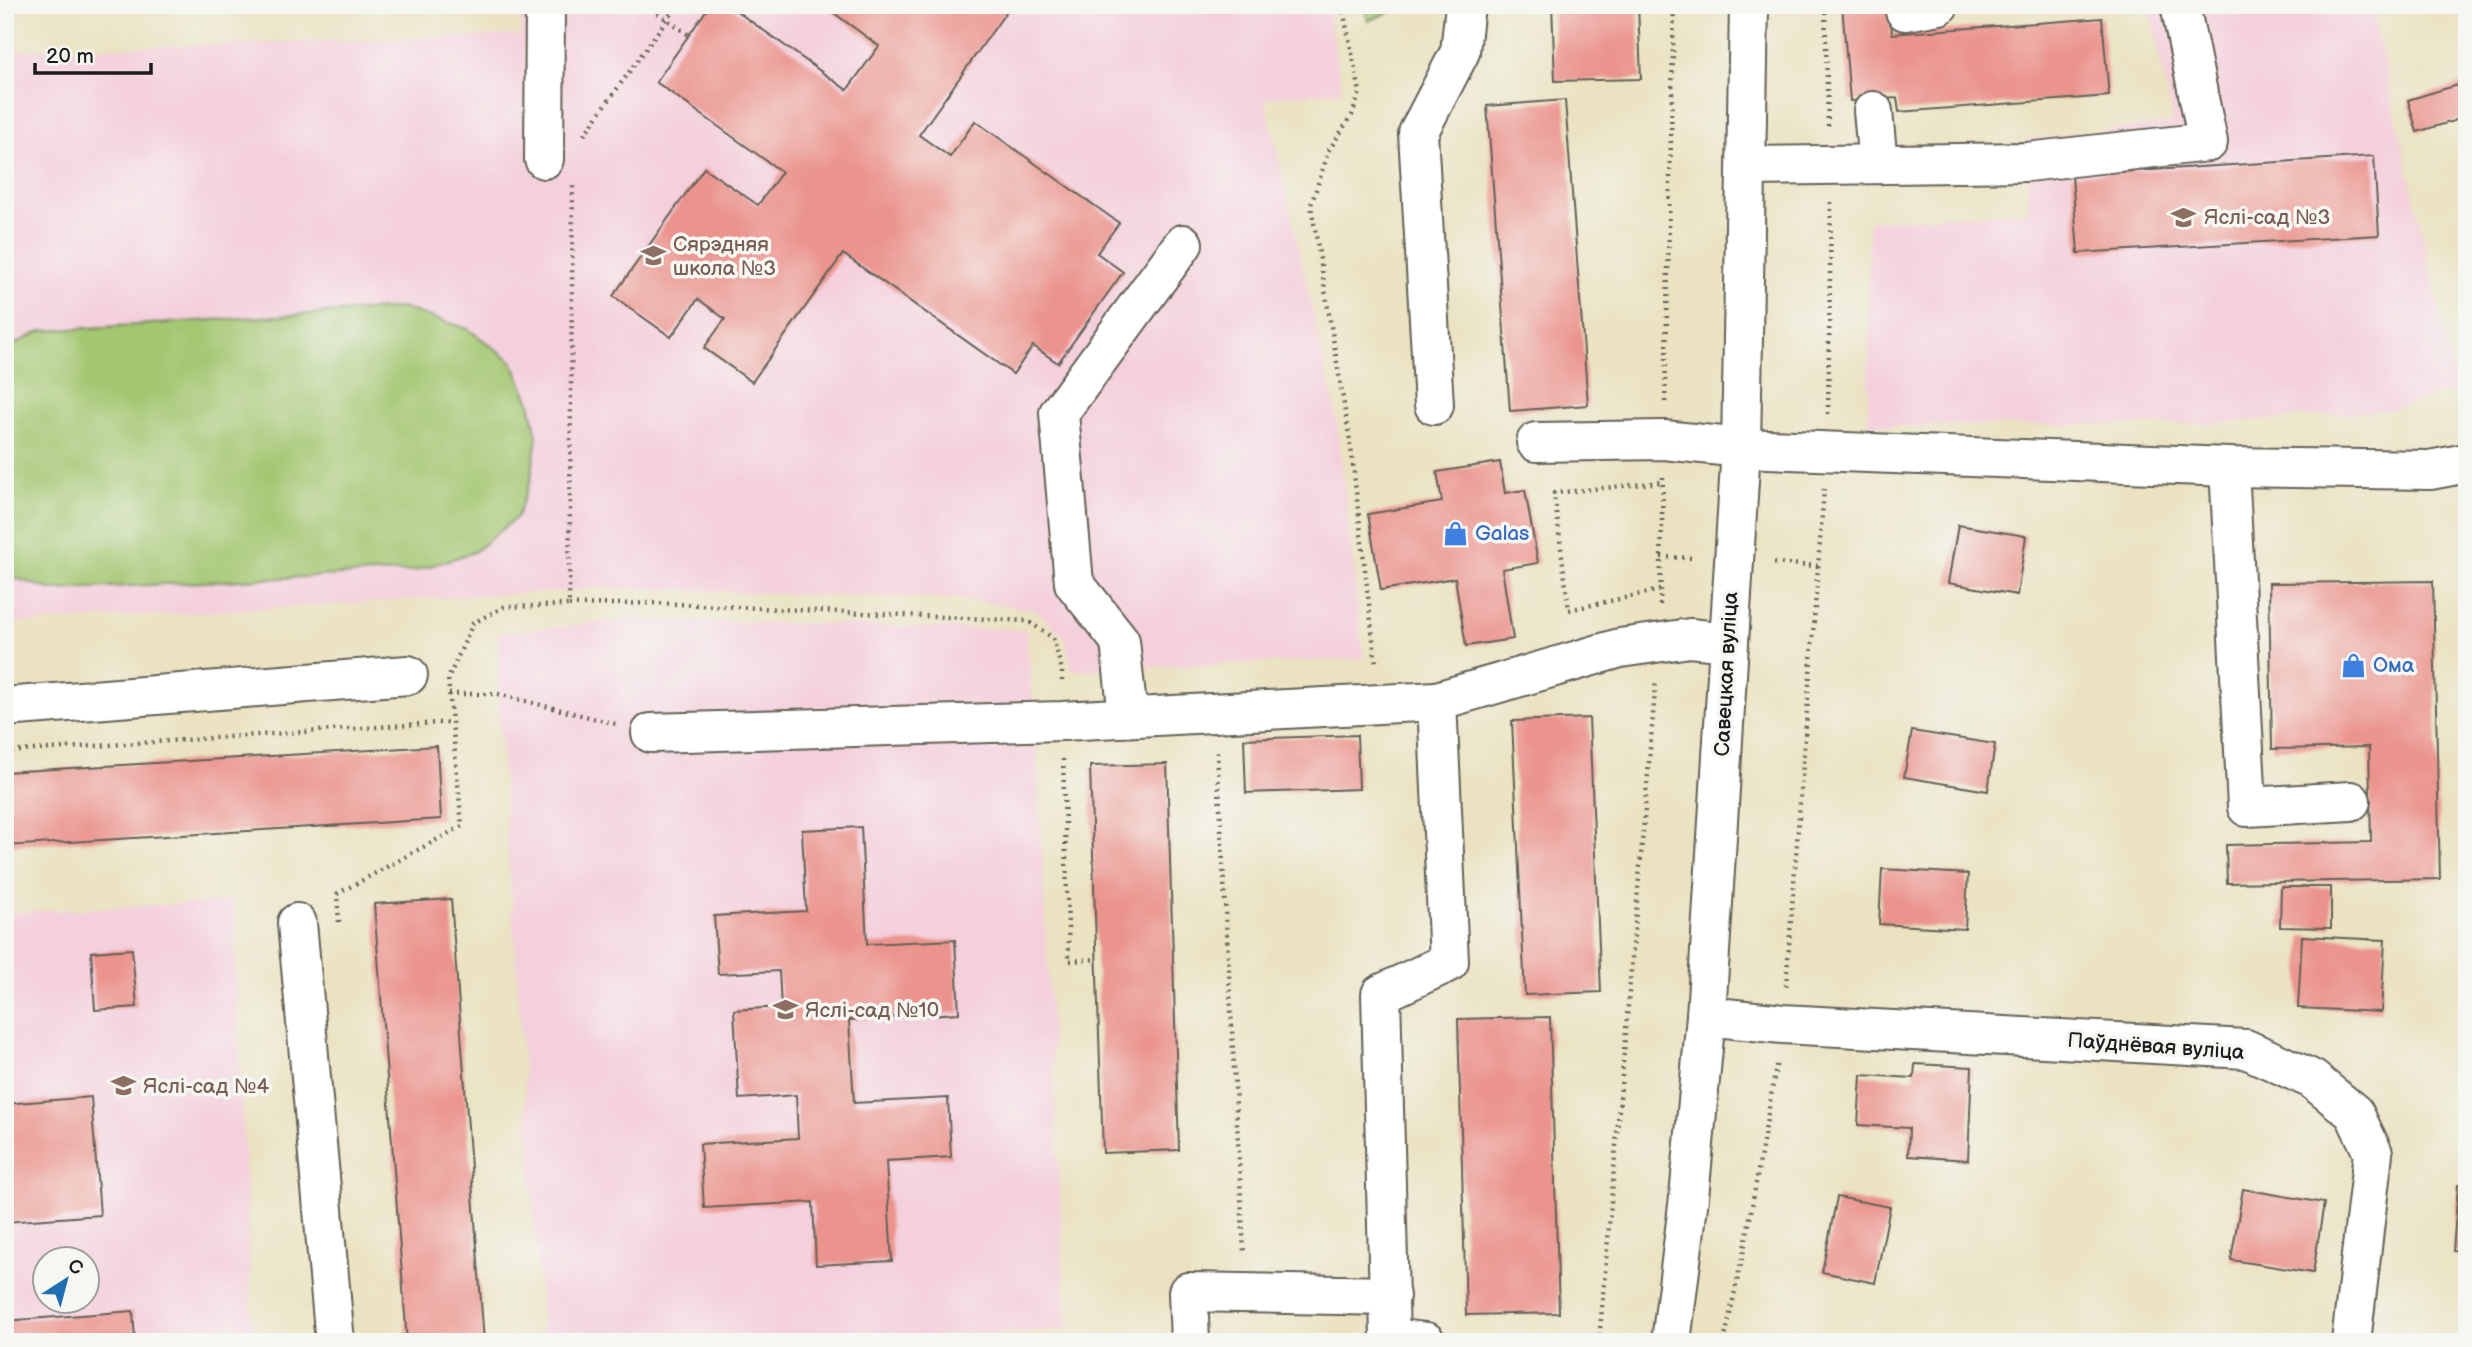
<svg xmlns="http://www.w3.org/2000/svg" width="2472" height="1347" font-family="'Balsamiq Sans',sans-serif">
<rect width="100%" height="100%" fill="#f6f6f2"/>
<filter id="ink" filterUnits="userSpaceOnUse"><feTurbulence type="fractalNoise" baseFrequency=".0143" numOctaves="2"/><feDisplacementMap in="SourceGraphic" scale="14" xChannelSelector="R" yChannelSelector="G"/><feConvolveMatrix kernelMatrix="1 2 1 2 8 2 1 2 1" color-interpolation-filters="sRGB"/></filter>
<filter id="wash" filterUnits="userSpaceOnUse"><feTurbulence type="fractalNoise" baseFrequency=".00686" numOctaves="4" result="noise"/><feDisplacementMap in="SourceGraphic" scale="28" xChannelSelector="R" yChannelSelector="G"/><feGaussianBlur stdDeviation="1.57" result="paint"/><feColorMatrix in="noise" values="0 0 0 0 0 0 0 0 0 0 0 0 0 0 0 0 0 1.4 0 .05"/><feComposite in="paint" operator="in"/></filter>
<g filter="url(#wash)">
<rect width="100%" height="100%" fill="#eae2c1"/>
<g fill="#f4cfdc" fill-rule="evenodd">
<path d="M521 5H1327L1342 91 1265 98 1336 415 1364 659 1072 670 1065 637 1034 609 956 599 609 588 5 624V51L521 35Z"/>
<path d="M2149 5H2371L2457 389 2390 410 2211 424 1868 426 1869 221 2029 212 2026 139 2173 123Z"/>
<path d="M634 619 1026 630 1035 722 1067 1330 806 1342H543L498 710V633Z"/>
<path d="M233 901 253 1342H5V913ZM46 1260H88V1302H46Z"/>
</g>
<g fill="#a3c670" stroke="#607146" stroke-width="2">
<path d="M1364 5H1404L1368 21Z"/>
<path d="M402 308 468 329 512 361 530 402 537 437 531 479 517 517 474 552 415 571 53 590 5 575V349L41 331Z"/>
</g>
<g id="blocks">
<g fill="#eb948e">
<path d="M710 5H728L847 90 879 46 823 5H1011L919 135 950 157 975 121 1119 223 1097 253 1123 272 1058 363 1033 346 1013 374 843 254 752 382 704 348 725 319 698 299 671 337 613 296 704 168 758 205 782 172 656 82Z"/>
<path d="M1552 5H1638L1641 79 1555 81Z"/>
<path d="M1842 5H1890L1892 34 2102 18 2109 96 1899 112 1897 98 1850 101Z"/>
<path d="M2276 5H2307L2308 6 2277 13Z"/>
<path d="M2467 82V117L2417 132 2408 100Z"/>
<path d="M1565 100 1588 405 1510 411 1487 106Z"/>
<path d="M2374 156 2379 235 2078 253 2072 175Z"/>
<path d="M1500 462 1505 493 1525 490 1538 563 1502 569 1513 639 1466 646 1455 578 1381 590 1368 514 1442 502 1437 472Z"/>
<path d="M1958 525 2026 536 2017 595 1948 583Z"/>
<path d="M2433 581 2440 879 2227 883 2226 845 2371 842 2369 747 2272 749 2269 583Z"/>
<path d="M1589 718 1601 992 1525 995 1512 721Z"/>
<path d="M1912 731 1995 744 1988 791 1904 777Z"/>
<path d="M1357 735 1359 789 1246 793 1244 739Z"/>
<path d="M437 746 441 819 5 846V772Z"/>
<path d="M1167 764 1179 1150 1103 1153 1090 766Z"/>
<path d="M861 827 867 944 955 940 959 1013 849 1020 854 1103 948 1098 951 1157 886 1161 892 1261 816 1265 813 1202 704 1208 700 1144 798 1138 796 1095 739 1099 734 1010 781 1007 779 971 718 974 714 916 806 911 802 830Z"/>
<path d="M1882 869 1968 874 1965 929 1879 924Z"/>
<path d="M2281 887H2331V928L2280 927Z"/>
<path d="M451 899 484 1342H407L374 904Z"/>
<path d="M2302 936 2385 940 2381 1012 2298 1008Z"/>
<path d="M132 949 137 1007 95 1010 91 952Z"/>
<path d="M1550 1017 1559 1313 1466 1315 1458 1019Z"/>
<path d="M1915 1064 1972 1067 1968 1160 1908 1156 1909 1128 1858 1125 1861 1075 1914 1078Z"/>
<path d="M91 1097 100 1215 5 1222V1104Z"/>
<path d="M2458 1185 2467 1186V1252L2453 1251Z"/>
<path d="M2243 1189 2324 1203 2313 1273 2231 1260Z"/>
<path d="M1837 1197 1890 1207 1875 1283 1822 1272Z"/>
<path d="M133 1311 135 1342H5V1321Z"/>
</g>
</g>
</g>
<g filter="url(#ink)">
<use href="#blocks" fill-opacity="0" stroke="#646156" stroke-width="2"/>
<g fill="none" stroke-linecap="round" stroke-linejoin="round">
<defs>
<g id="minor">
<path d="M1905 11 1939 5"/>
<path d="M1873 111 1878 164"/>
<path d="M544 159 545 5"/>
<path d="M1747 166 2027 162 2208 142 2180 5"/>
<path d="M1434 405 1418 133 1460 52 1465 5"/>
<path d="M1536 442 1664 440 1741 448 2229 467 2430 470 2467 463"/>
<path d="M2229 467 2247 807 2351 801"/>
<path d="M5 707 408 675"/>
<path d="M1128 717 1120 641 1074 583 1059 413 1183 244"/>
<path d="M651 733 1062 721 1437 701 1620 648 1690 638 1728 642"/>
<path d="M297 923 335 1342"/>
<path d="M1706 1016 1783 1024 2246 1049 2312 1079 2354 1113 2373 1153 2351 1342"/>
<path d="M1190 1342 1188 1292 1390 1296"/>
<path d="M1426 1342 1390 1338 1381 994 1449 962 1437 701"/>
<path d="M1671 1342 1689 1197 1706 1016 1741 448 1749 5"/>
</g>
</defs>
<use href="#minor" stroke="#646156" stroke-width="42"/>
<g stroke="#646156" stroke-width="4.5" stroke-dasharray="2 5" stroke-linecap="butt">
<path d="M646 5 689 35"/>
<path d="M1342 5 1360 92 1352 115 1329 150 1311 205 1351 447 1376 665"/>
<path d="M1825 5 1828 127"/>
<path d="M584 135 677 5"/>
<path d="M1665 402 1674 5"/>
<path d="M1828 414 1831 202"/>
<path d="M1661 557 1695 558"/>
<path d="M1774 563 1818 566"/>
<path d="M1660 590 1569 610 1554 493 1662 482"/>
<path d="M569 605 656 603 1028 621 1053 638 1062 670V684"/>
<path d="M1660 605 1663 477"/>
<path d="M449 694H498L616 724"/>
<path d="M5 752 452 722"/>
<path d="M1217 752 1244 1253"/>
<path d="M1063 759 1069 961 1097 959"/>
<path d="M339 922 337 894 462 826 448 679 473 623 504 607 569 605 573 184"/>
<path d="M1786 986 1824 489"/>
<path d="M1599 1342 1656 680"/>
<path d="M1724 1342 1747 1235 1777 1061"/>
</g>
<use href="#minor" stroke="#fff" stroke-width="38"/>
</g>
</g>
<defs>
<symbol id="school-bare" viewBox="-9 -9 18 18"><path d="M0-5L7-2L0 1L-7-2ZM-4 1L0 2.5L4 1V4Q0 6-4 4Z" fill="#8d6e63" stroke="#f6f6f2" stroke-width="2.5" paint-order="stroke"/></symbol>
<symbol id="shop-bare" viewBox="-9 -9 18 18"><path d="M-5-2.5h2.3a2.7 3.5 0 0 1 5.4 0H5L5.5 6h-11ZM-1.5-2.5h3a1.5 2.3 0 0 0-3 0Z" fill="#3f7fe0" stroke="#f6f6f2" stroke-width="2.5" paint-order="stroke"/></symbol>
</defs>
<g fill-rule="evenodd">
<use href="#school-bare" x="2166" y="200" width="35" height="35"/>
<use href="#school-bare" x="636" y="238" width="35" height="35"/>
<use href="#shop-bare" x="1438" y="516" width="35" height="35"/>
<use href="#shop-bare" x="2336" y="648" width="35" height="35"/>
<use href="#school-bare" x="768" y="992" width="35" height="35"/>
<use href="#school-bare" x="106" y="1068" width="35" height="35"/>
</g>
<g text-anchor="middle" stroke-width="7" stroke-linejoin="round" paint-order="stroke">
<g font-size="21" fill="#785e54" stroke="#f6f6f2" text-anchor="start">
<text x="2204" y="224">Яслі-сад №3</text>
<text x="673" y="251">Сярэдняя<tspan x="673" dy="24">школа №3</tspan></text>
<text x="805" y="1017">Яслі-сад №10</text>
<text x="143" y="1093">Яслі-сад №4</text>
</g>
<g font-size="21" fill="#366cbe" stroke="#f6f6f2" text-anchor="start">
<text x="1475" y="540">Galas</text>
<text x="2373" y="672">Ома</text>
</g>
<g font-size="21" fill="#1c1c1c" stroke="#f6f6f2">
<text transform="translate(1726 674) rotate(-87)" y="7">Савецкая вуліца</text>
<text transform="translate(2156 1046) rotate(4)" y="7">Паўднёвая вуліца</text>
</g>
</g>
<rect width="2472" height="1347" fill="none" stroke="#f6f6f2" stroke-width="28"/>
<g transform="translate(66 1280) rotate(36)"><circle r="33" fill="#f6f6f2" stroke="#9f9f9c" stroke-width="2"/>
<path d="M0-5L12 26L0 18L-12 26Z" fill="#1f6fb2"/>
<text y="-10" font-size="19" font-weight="bold" text-anchor="middle" fill="#1c1c1c">С</text>
</g>
<path d="M35 63v10h116v-10" fill="none" stroke="#1c1c1c" stroke-width="3.5"/>
<text x="46" y="63" font-size="21" fill="#1c1c1c" stroke="#f6f6f2" stroke-width="5" paint-order="stroke">20 m</text>
</svg>
